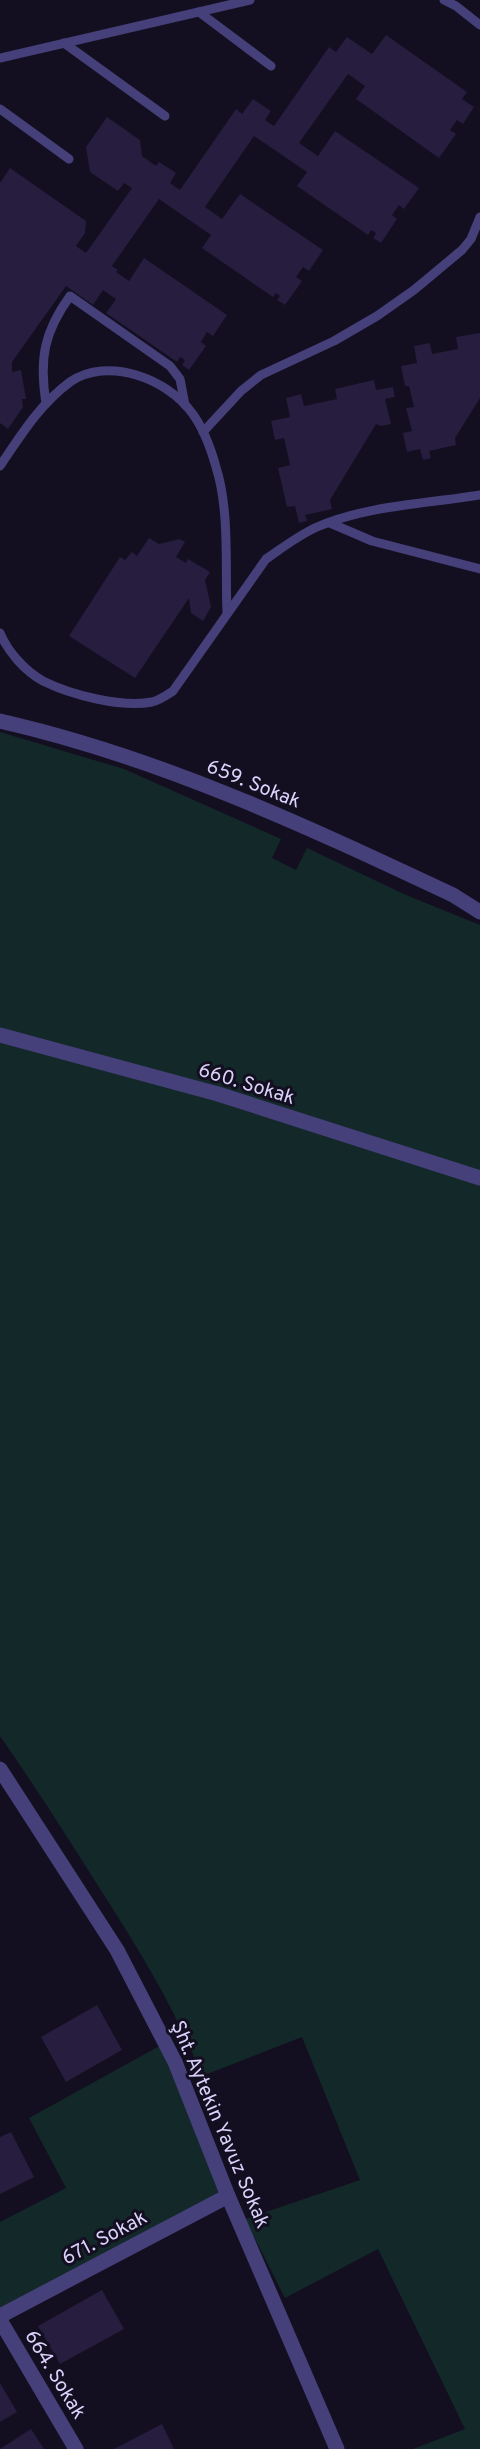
<svg xmlns="http://www.w3.org/2000/svg" width="480" height="2449" font-family="Overpass,sans-serif">
<rect width="100%" height="100%" fill="#130f20"/>
<g fill="#132829">
<path d="M0 732 124 769 281 839 272 858 296 870 307 848 406 895 480 925V2449H413L465 2429 378 2249 285 2298 245 2219 360 2180 302 2037 202 2076C175 2007 135 1943 95 1881 64 1832 33 1783 0 1736Z"/>
<path d="M165 2043 228 2196 0 2316V2222L66 2188 29 2118Z"/>
</g>
<g fill="#261d3f">
<path d="M386 35 467 92 462 99 474 107 463 124 457 120 450 130 456 134 439 158 356 99 365 86 348 74 299 143 318 156 335 131 419 188 404 209 399 205 392 215 397 219 381 243 373 238 376 233 371 230 368 235 297 186 307 172 254 136 205 207 222 219 240 194 323 250 309 271 303 267 296 277 302 281 285 305 277 300 280 296 276 293 273 297 202 248 211 235 159 199 112 266 118 270 116 272 129 281 144 258 227 315 213 336 207 332 201 342 206 346 189 370 182 365 185 360 180 357 177 362 106 313 116 299 103 290 93 305 66 286 12 362V372L21 370 26 399H22L23 407 8 429 0 423V183L10 168 86 221 85 233 76 246 86 253 132 188 124 183 118 191 90 172 86 147 107 117 140 140 142 156 156 166 159 162 176 173 170 183 180 190 236 109 242 114 253 99 271 111 265 120 274 126 329 47 336 52 347 37 372 54Z"/>
<path d="M480 333V398L455 438 456 445 429 451 431 458 423 460 420 449 407 452 403 433 412 431 406 408 414 407 409 386H405L401 366 417 363 414 346 430 343 432 354 458 349 456 337Z"/>
<path d="M374 380 376 390 393 387 395 397 385 399 391 424 381 426 376 424 330 500 332 509 305 515 307 521 299 523 295 506 287 507 278 468 290 465 284 438 275 440 271 421 290 417 286 398 301 394 304 406 337 399 335 389Z"/>
<path d="M149 538 159 544 180 539 185 542 176 557 186 563 188 559 210 572 205 580 211 607 203 621 191 613 189 598 135 678 69 636 120 557 125 560 132 552 137 556Z"/>
<path d="M97 2005 122 2050 66 2082 41 2037Z"/>
<path d="M11 2132 34 2177 0 2194V2137Z"/>
<path d="M102 2290 124 2329 60 2364 38 2326Z"/>
<path d="M0 2383 17 2412 0 2422Z"/>
<path d="M162 2424 174 2449H114Z"/>
<path d="M31 2429 44 2449H0Z"/>
</g>
<g fill="none" stroke-linecap="round" stroke-linejoin="round">
<g stroke="#453f7a" stroke-width="9">
<path d="M444 0 456 6 480 25"/>
<path d="M199 12 271 66"/>
<path d="M64 43 165 116"/>
<path d="M0 58 250 0"/>
<path d="M0 109 69 159"/>
<path d="M46 403C39 359 44 332 70 296L170 366 180 379 185 405"/>
<path d="M203 432 241 391 261 375 334 341 377 316 414 290 462 250 471 239 480 217"/>
<path d="M0 466C21 435 40 404 70 382 108 356 168 379 192 413 204 429 211 449 216 467 230 511 225 568 227 613"/>
<path d="M330 523 372 541 480 569"/>
<path d="M0 633C8 652 25 671 43 681 71 695 122 708 152 702 160 700 167 695 173 691L266 559C282 548 299 535 317 527 368 505 426 504 480 495"/>
</g>
<g stroke="#453f7a" stroke-width="15">
<path d="M0 721C159 757 306 826 453 895L480 912"/>
<path d="M0 1035 218 1094 480 1178"/>
<path d="M0 1769 117 1950 175 2062 228 2196 337 2449"/>
<path d="M0 2316 228 2196"/>
<path d="M0 2320 76 2449"/>
</g>
</g>
<g text-anchor="middle" stroke-width="6" stroke-linejoin="round" paint-order="stroke">
<g font-size="20" fill="#dad2fb" stroke="#130f20">
<text transform="translate(254 783) rotate(22)" y="7">659. Sokak</text>
<text transform="translate(247 1083) rotate(17)" y="7">660. Sokak</text>
<text transform="translate(221 2124) rotate(67)" y="7">Şht. Aytekin Yavuz Sokak</text>
<text transform="translate(104 2237) rotate(-28)" y="7">671. Sokak</text>
<text transform="translate(56 2374) rotate(59)" y="7">664. Sokak</text>
</g>
</g>
</svg>
